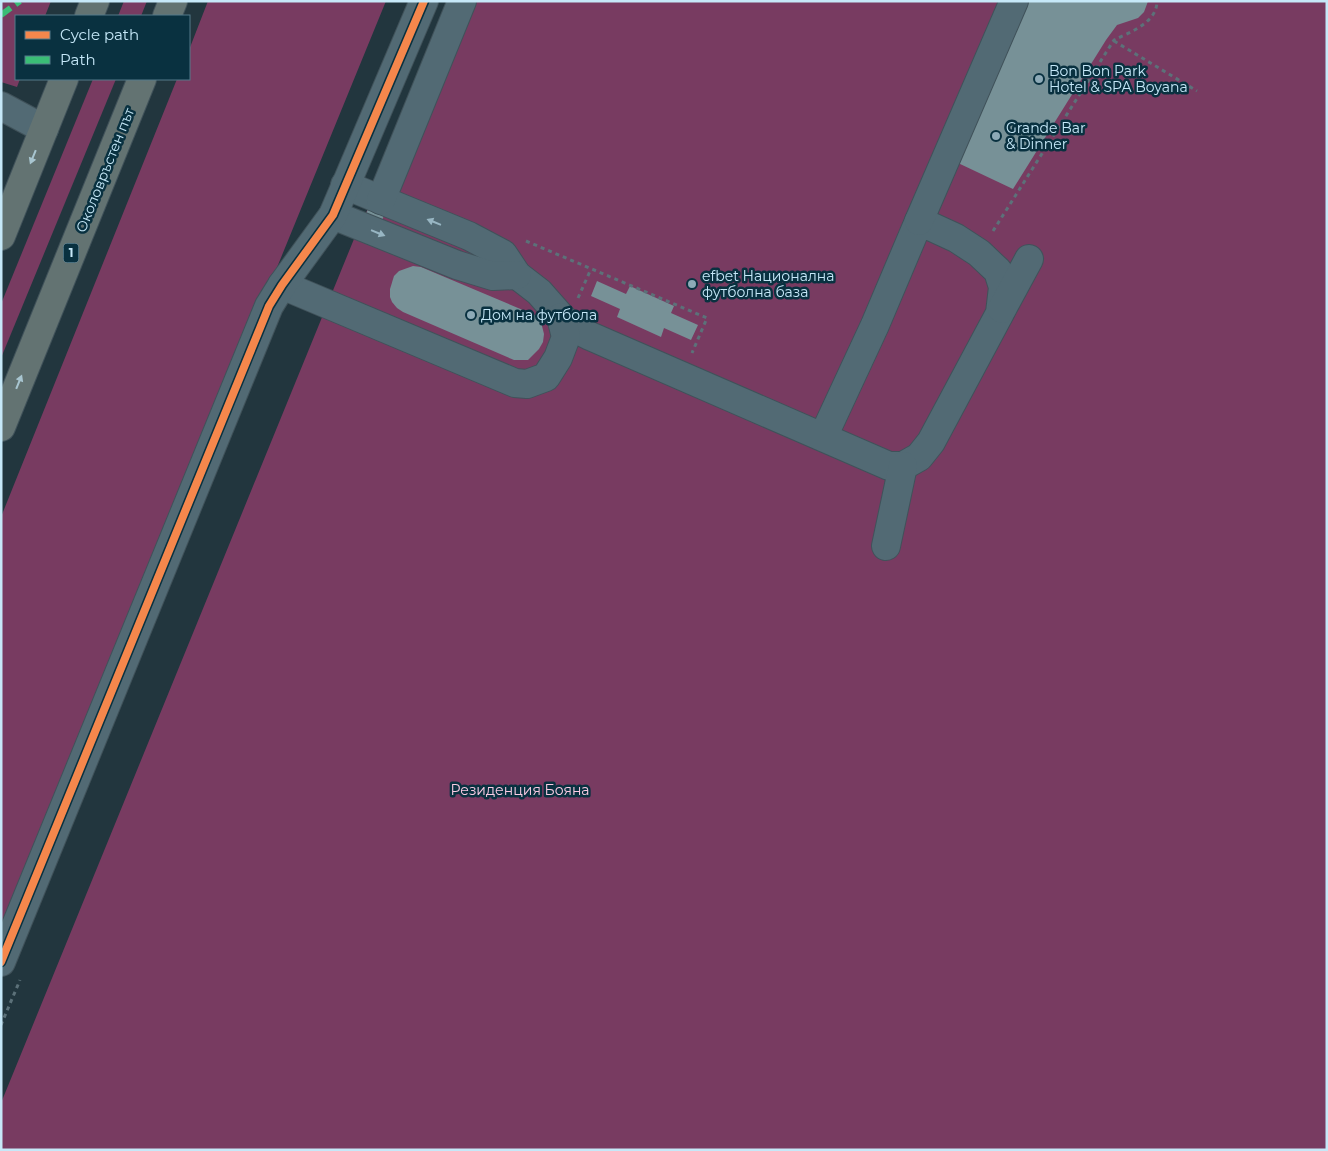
<svg xmlns="http://www.w3.org/2000/svg" width="1328" height="1151" font-family="Montserrat,sans-serif">
<rect width="100%" height="100%" fill="#22363e"/>
<g fill="#783b61">
<path d="M1 1H51L45 16H16V79H20L17 87 1 82Z"/>
<path d="M124 1H147L141 16H118Z"/>
<path d="M208 1H386L1 942V517L177 79H189V50Z"/>
<path d="M453 1H1327V1150H1V1103L354 239 370 204Z"/>
<path d="M93 79H116L1 358V304Z"/>
</g>
<g fill="#779197">
<path d="M1026 1H1148L1147 4 1144 12 1138 18 1117 25 1106 40 1013 189 958 163Z"/>
<path d="M370 204 386 210 380 226 364 219Z"/>
<path d="M413 266 421 267 537 316 541 322 544 334 543 342 539 349 528 360H514L403 312 397 308 392 302 390 297V289L394 276 399 271Z"/>
<path d="M597 281 626 294 630 286 674 306 671 313 698 325 691 340 664 328 661 337 617 317 620 309 591 296Z"/>
</g>
<g fill="none" stroke-linecap="round" stroke-linejoin="round">
<defs>
<g id="minor">
<path d="M1 106 44 129"/>
<path d="M345 185 469 236 503 254 517 275 539 292 561 317 572 327 590 336 889 466H903L919 457 931 442 1000 313 1003 287 998 271 979 253 956 238 919 221 875 325 823 437"/>
<path d="M381 200 462 1"/>
<path d="M333 215 457 265 493 276 517 275"/>
<path d="M919 221 1014 1"/>
<path d="M282 285 515 383 527 384 546 377 558 358 566 337 561 317"/>
<path d="M1002 309 1029 259"/>
<path d="M886 546 903 466"/>
<path d="M1 962 269 306 282 285 333 215 424 1"/>
</g>
<g id="highway">
<path d="M89 16 95 1"/>
<path d="M167 16 173 1"/>
<path d="M1 236 64 79"/>
<path d="M1 427 142 79"/>
</g>
</defs>
<use href="#minor" stroke="#40525a" stroke-width="30"/>
<use href="#highway" stroke="#40525a" stroke-width="30"/>
<g stroke="#5c7179" stroke-width="3" stroke-dasharray="4 4" stroke-linecap="butt">
<path d="M1114 41 1197 91"/>
<path d="M993 231 1114 40C1130 32 1157 23 1157 1"/>
<path d="M526 241 707 318 692 353"/>
<path d="M578 298 591 269"/>
<path d="M1 1025 20 980"/>
</g>
<use href="#minor" stroke="#526a74" stroke-width="28"/>
<use href="#highway" stroke="#637372" stroke-width="28"/>
<path stroke="#3abd76" stroke-width="6" stroke-dasharray="12 6" stroke-linecap="butt" d="M1 15 20 1"/>
<defs>
<path id="cycleway" d="M1 962 269 306 282 285 333 215 424 1"/>
</defs>
<use href="#cycleway" stroke="#093140" stroke-width="11"/>
<use href="#cycleway" stroke="#f5874c" stroke-width="8"/>
</g>
<defs><path id="oneway-solid" d="M-6-.8H1V-3.2L6.5 0L1 3.2V.8H-6Z" transform="scale(1.25)"/></defs>
<g fill="#a8c5d0">
<use href="#oneway-solid" transform="translate(33 157) rotate(112)"/>
<use href="#oneway-solid" transform="translate(19 382) rotate(-68)"/>
</g>
<g fill="#98b6c3">
<use href="#oneway-solid" transform="translate(434 222) rotate(-158)"/>
<use href="#oneway-solid" transform="translate(378 233) rotate(22)"/>
</g>
<g fill="#8daab7" stroke="#093140" stroke-width="2">
<circle cx="1039" cy="79" r="5"/>
<circle cx="996" cy="136" r="5"/>
<circle cx="692" cy="284" r="5"/>
<circle cx="471" cy="315" r="5"/>
</g>
<g text-anchor="middle" stroke-width="5" stroke-linejoin="round" paint-order="stroke">
<rect fill="#093140" stroke="#8db1c1" stroke-width="1" x="63.5" y="243.5" width="15" height="19" rx="4"/>
<g font-size="12" font-weight="bold" fill="#c6e8f8">
<text x="71" y="257">1</text>
</g>
<g font-size="14" fill="#c6e8f8" stroke="#093140" text-anchor="start">
<text x="1049" y="76">Bon Bon Park<tspan x="1049" dy="16">Hotel &amp; SPA Boyana</tspan></text>
<text x="1006" y="133">Grande Bar<tspan x="1006" dy="16">&amp; Dinner</tspan></text>
<text x="702" y="281">efbet Национална<tspan x="702" dy="16">футболна база</tspan></text>
<text x="481" y="320">Дом на футбола</text>
</g>
<g font-size="14" fill="#c6e8f8" stroke="#093140">
<text transform="translate(105 170) rotate(-68)" y="5">Околовръстен път</text>
</g>
<g font-size="14" fill="#fccce4" stroke="#093140">
<text x="520" y="795">Резиденция Бояна</text>
</g>
</g>
<rect width="1328" height="1151" fill="none" stroke="#c6e8f8" stroke-width="5"/>
<rect x="15" y="15" width="175" height="65" fill="#093140" stroke="#557a8a"/>
<rect x="25" y="31" width="25" height="8" fill="#f5874c" stroke="#557a8a"/>
<text x="60" y="40" font-size="15" fill="#c6e8f8">Cycle path</text>
<rect x="25" y="56" width="25" height="8" fill="#3abd76" stroke="#557a8a"/>
<text x="60" y="65" font-size="15" fill="#c6e8f8">Path</text>
</svg>
